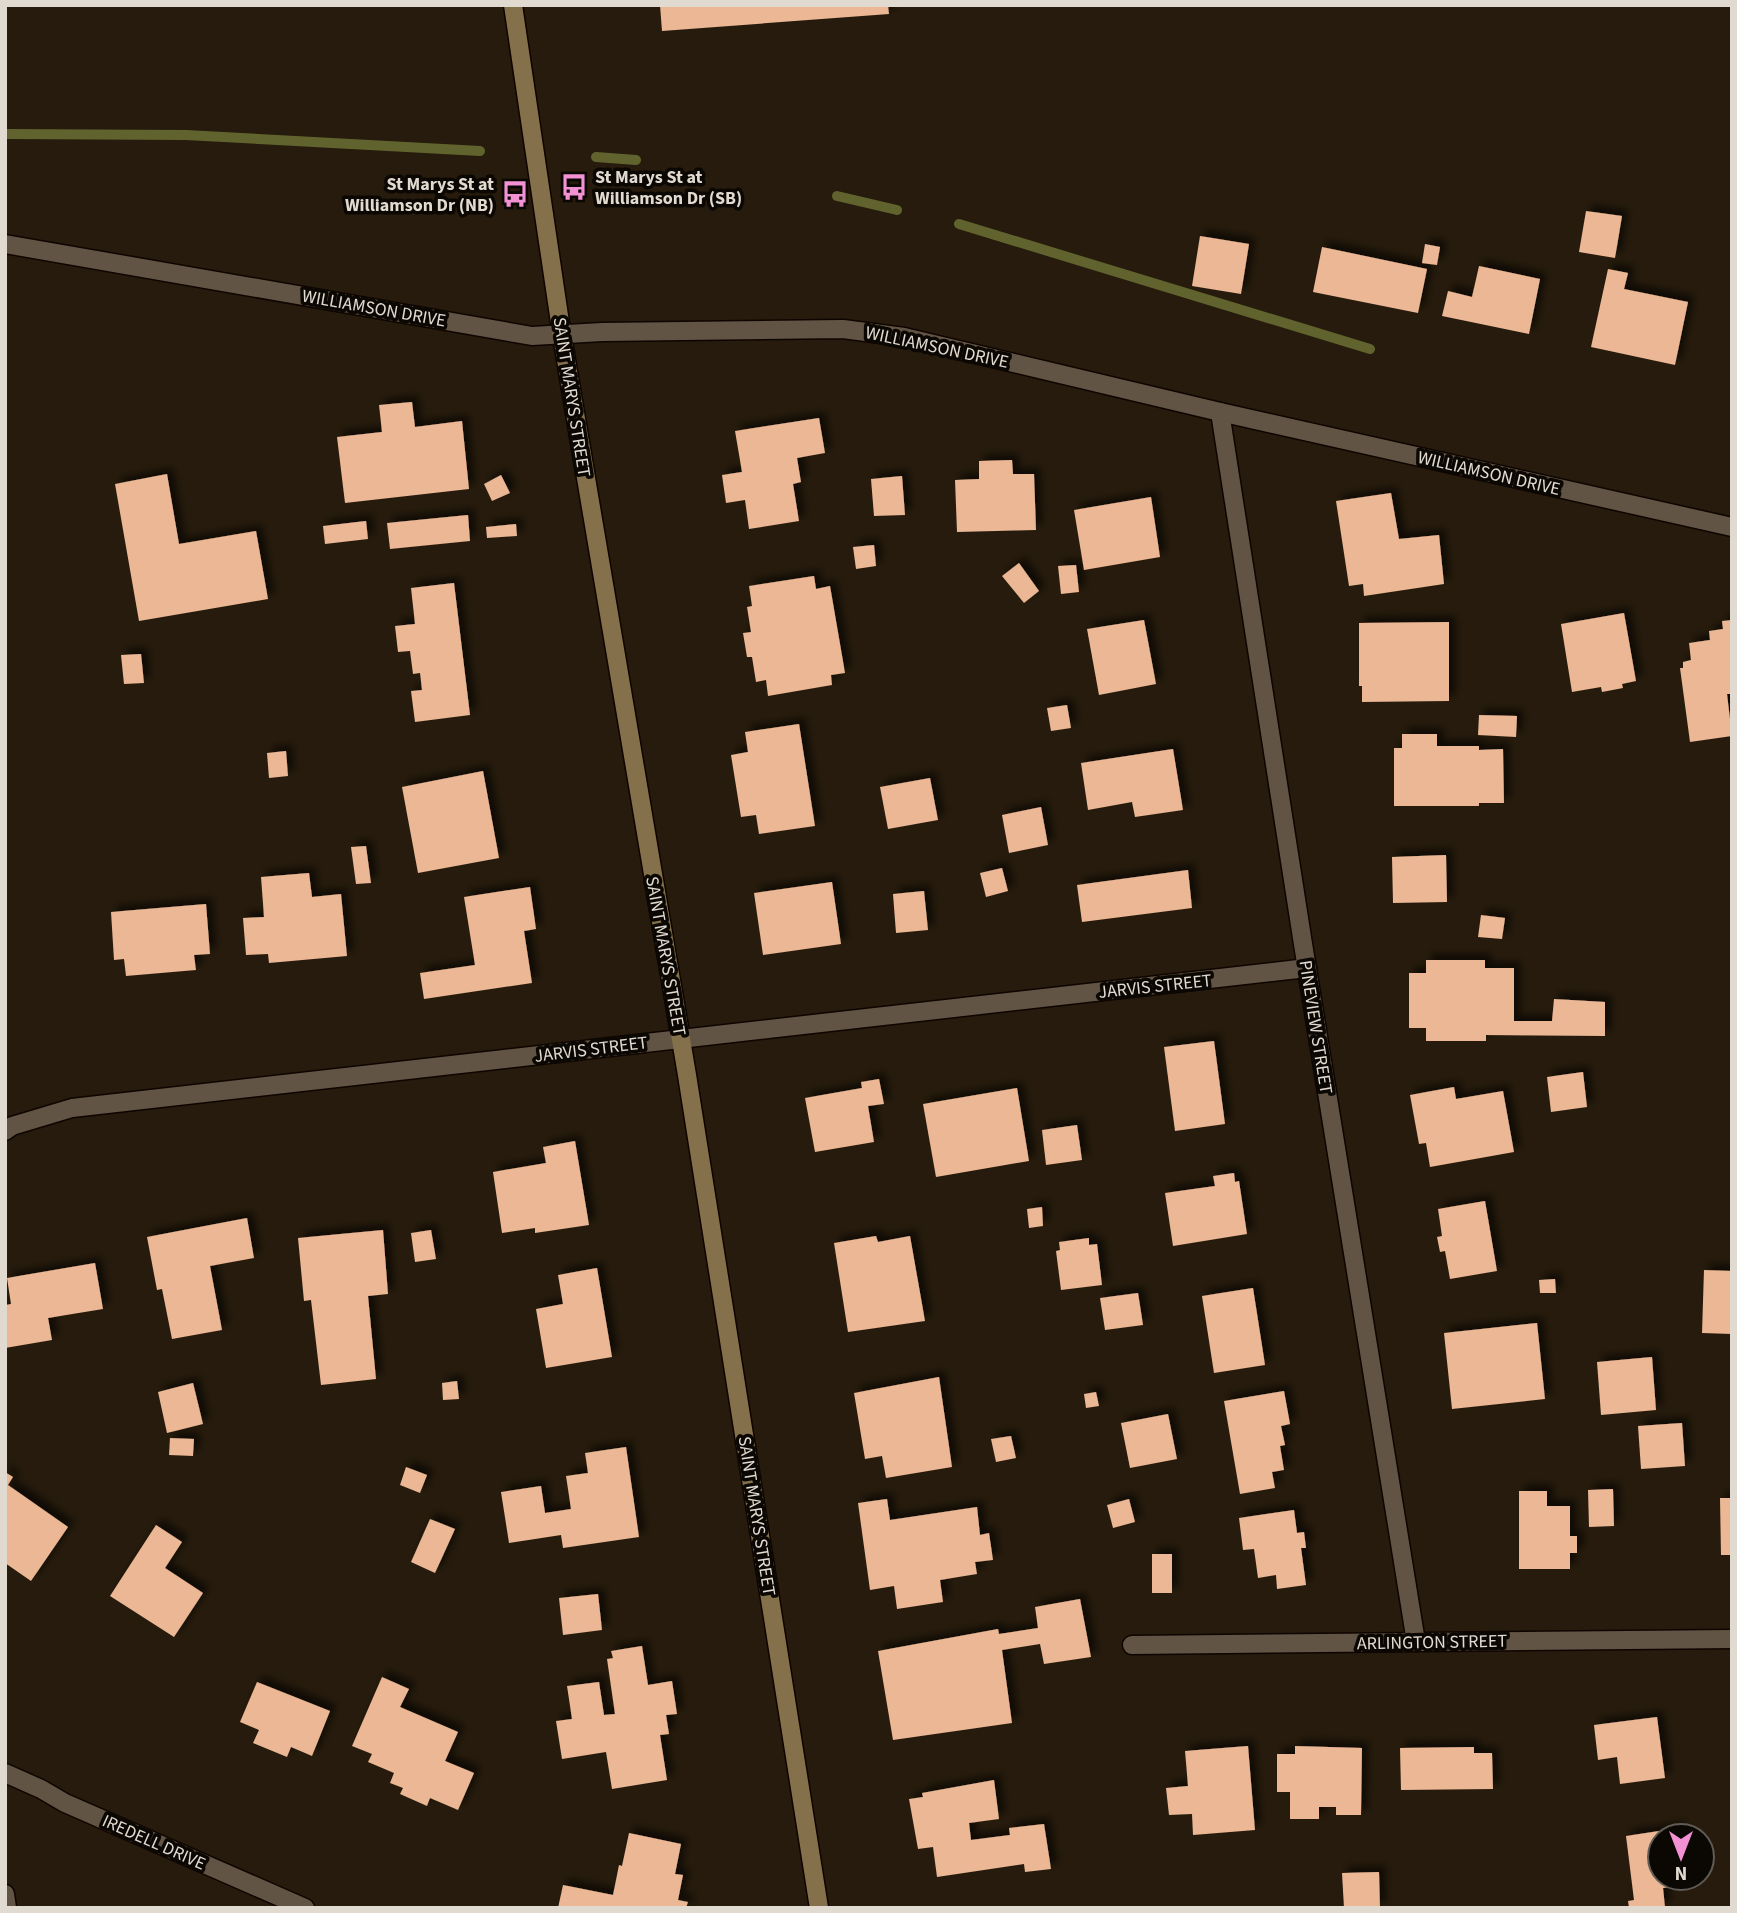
<svg xmlns="http://www.w3.org/2000/svg" width="1737" height="1913" font-family="'Source Sans 3',sans-serif">
<defs>
<filter id="shadow"><feDropShadow dx="6" dy="-6" stdDeviation="3.5" flood-color="#0009"/></filter>
</defs>
<rect width="100%" height="100%" fill="#261b0c"/>
<g fill="none" stroke-linecap="round" stroke-linejoin="round">
<g stroke="#61632e" stroke-width="10">
<path d="M5 134 186 135 480 151"/>
<path d="M596 157 636 160"/>
<path d="M837 196 897 210"/>
<path d="M959 224 1370 349"/>
</g>
</g>
<g fill="#ebb795" filter="url(#shadow)">
<path d="M660 5H888L889 14 662 31Z"/>
<path d="M1586 211 1622 216 1615 258 1579 252Z"/>
<path d="M1200 236 1249 244 1241 294 1192 286Z"/>
<path d="M1425 244 1440 247 1437 265 1422 263Z"/>
<path d="M1322 247 1427 269 1418 313 1313 292Z"/>
<path d="M1479 266 1540 279 1529 334 1442 316 1448 291 1472 297Z"/>
<path d="M1608 269 1628 273 1624 289 1688 302 1675 365 1591 347Z"/>
<path d="M412 402 415 427 462 421 469 489 345 503 337 437 382 432 379 405Z"/>
<path d="M819 418 825 453 797 458 801 482 793 484 799 521 749 529 745 500 726 503 722 475 742 472 735 431Z"/>
<path d="M1012 460 1013 474H1034L1036 530 957 532 955 480 979 479V461Z"/>
<path d="M167 474 179 544 256 531 268 599 139 621 115 484Z"/>
<path d="M501 475 510 493 492 501 484 484Z"/>
<path d="M902 476 905 515 874 516 871 479Z"/>
<path d="M1391 493 1399 539 1439 535 1444 584 1364 596 1363 584 1349 586 1336 501Z"/>
<path d="M1151 497 1160 557 1084 570 1074 510Z"/>
<path d="M468 515 470 541 390 549 387 523Z"/>
<path d="M366 521 368 539 325 544 323 526Z"/>
<path d="M516 524 517 536 487 538 486 527Z"/>
<path d="M874 545 876 566 856 569 853 547Z"/>
<path d="M1019 563 1039 591 1024 603 1002 576Z"/>
<path d="M1076 565 1079 592 1061 594 1058 566Z"/>
<path d="M814 576 816 589 830 586 845 673 831 675 832 685 768 696 766 680 756 682 752 657H747L743 633 751 632 747 607 752 606 749 586Z"/>
<path d="M454 583 470 715 415 722 411 691 422 690 420 673 413 674 410 651 398 652 395 626 415 624 411 588Z"/>
<path d="M1624 613 1636 681 1622 684 1623 688 1602 692 1601 687 1572 692 1561 624Z"/>
<path d="M1144 620 1156 684 1099 695 1087 629Z"/>
<path d="M1732 620V694H1727L1732 736 1690 742 1680 668H1683V662L1691 660 1689 643 1710 640 1709 631 1723 629 1722 621Z"/>
<path d="M1449 622V701L1362 702V686H1359V623Z"/>
<path d="M141 654 144 683 124 684 121 655Z"/>
<path d="M1067 705 1071 728 1051 731 1047 708Z"/>
<path d="M1479 715 1517 716 1516 737 1478 735Z"/>
<path d="M799 724 815 826 759 834 756 815 741 817 731 755 748 752 745 732Z"/>
<path d="M1402 734H1437V746H1479V750L1503 749 1504 803H1479V806H1394V748H1402Z"/>
<path d="M1173 749 1183 810 1135 817 1132 802 1088 810 1081 763Z"/>
<path d="M286 751 288 776 269 778 267 753Z"/>
<path d="M483 771 499 858 418 873 402 787Z"/>
<path d="M930 778 938 820 888 829 880 787Z"/>
<path d="M1041 807 1048 845 1009 853 1002 815Z"/>
<path d="M366 846 371 883 356 884 351 847Z"/>
<path d="M1446 855 1447 902 1393 903 1392 857Z"/>
<path d="M1002 868 1008 891 986 897 980 873Z"/>
<path d="M1188 870 1192 908 1082 922 1077 885Z"/>
<path d="M309 873 312 897 341 894 347 956 269 963 268 954 246 955 243 918 264 917 261 877Z"/>
<path d="M832 882 841 944 763 955 754 893Z"/>
<path d="M530 887 536 929 524 931 532 983 424 999 420 973 475 965 464 897Z"/>
<path d="M924 891 928 930 896 933 893 894Z"/>
<path d="M206 904 210 954 194 955 196 970 126 976 124 959 114 960 111 912Z"/>
<path d="M1481 915 1505 918 1502 939 1478 937Z"/>
<path d="M1426 960H1485V968H1514V1021H1552L1554 999 1605 1002V1036L1486 1035V1041H1426V1028H1409V973H1426Z"/>
<path d="M1214 1041 1225 1124 1175 1131 1164 1047Z"/>
<path d="M1583 1072 1587 1107 1551 1112 1547 1077Z"/>
<path d="M879 1079 884 1104 868 1106 874 1142 815 1152 805 1098 862 1088 861 1082Z"/>
<path d="M1454 1087 1456 1099 1503 1091 1514 1152 1430 1167 1426 1143 1419 1144 1410 1095Z"/>
<path d="M1017 1088 1029 1161 936 1177 923 1104Z"/>
<path d="M1077 1125 1082 1160 1046 1165 1042 1130Z"/>
<path d="M575 1141 589 1225 535 1233V1228L502 1233 493 1172 546 1163 543 1147Z"/>
<path d="M1234 1173 1235 1182 1239 1181 1247 1234 1173 1246 1165 1193 1215 1186 1213 1176Z"/>
<path d="M1485 1201 1497 1271 1450 1279 1445 1251 1440 1252 1437 1237 1442 1236 1438 1209Z"/>
<path d="M1042 1207 1043 1226 1029 1228 1027 1209Z"/>
<path d="M247 1218 254 1258 210 1266 222 1330 172 1339 162 1289 157 1290 147 1237Z"/>
<path d="M383 1230 388 1294 368 1296 376 1379 321 1385 311 1300 304 1301 298 1238Z"/>
<path d="M431 1230 436 1259 415 1262 411 1233Z"/>
<path d="M876 1236 878 1242 910 1236 925 1321 848 1332 834 1243Z"/>
<path d="M1089 1238V1245L1097 1244 1102 1285 1061 1290 1056 1251 1060 1250 1059 1242Z"/>
<path d="M95 1263 103 1309 48 1318 52 1340 5 1348V1305L11 1304 7 1278Z"/>
<path d="M597 1268 612 1357 546 1368 536 1309 563 1304 558 1275Z"/>
<path d="M1704 1270 1732 1271V1334L1702 1333Z"/>
<path d="M1555 1279 1556 1293H1540L1539 1280Z"/>
<path d="M1253 1288 1265 1365 1214 1373 1202 1296Z"/>
<path d="M1138 1293 1143 1325 1105 1330 1100 1298Z"/>
<path d="M1537 1323 1545 1399 1452 1409 1444 1333Z"/>
<path d="M1652 1357 1656 1410 1601 1415 1597 1362Z"/>
<path d="M939 1377 952 1467 886 1478 882 1456 865 1459 854 1393Z"/>
<path d="M457 1381 459 1399 443 1400 442 1383Z"/>
<path d="M193 1383 203 1424 167 1433 158 1392Z"/>
<path d="M1284 1391 1290 1424 1281 1426 1285 1445 1280 1446 1284 1470 1272 1472 1275 1488 1240 1494 1224 1401Z"/>
<path d="M1096 1392 1099 1406 1086 1408 1084 1394Z"/>
<path d="M1168 1414 1177 1459 1130 1468 1121 1423Z"/>
<path d="M1682 1423 1685 1466 1641 1469 1638 1426Z"/>
<path d="M1011 1436 1016 1458 996 1462 991 1439Z"/>
<path d="M170 1438 194 1439 193 1456 169 1455Z"/>
<path d="M626 1447 639 1537 563 1548 561 1535 509 1543 501 1492 541 1486 545 1513 571 1509 566 1476 588 1473 585 1453Z"/>
<path d="M406 1467 427 1475 420 1493 400 1485Z"/>
<path d="M5 1472 13 1477 8 1485 68 1527 31 1581 5 1563Z"/>
<path d="M1613 1489 1614 1526 1589 1527 1588 1490Z"/>
<path d="M1519 1491H1547V1506H1570V1536H1577V1553H1570V1569H1519Z"/>
<path d="M1720 1498H1732V1555H1721Z"/>
<path d="M887 1499 890 1520 977 1507 980 1535 989 1533 993 1560 975 1562 977 1574 940 1580 943 1602 897 1609 894 1586 870 1590 858 1503Z"/>
<path d="M1129 1499 1135 1522 1113 1528 1107 1505Z"/>
<path d="M1294 1510 1297 1533 1304 1532 1306 1548H1301L1306 1585 1277 1589 1276 1575 1258 1578 1254 1549 1243 1550 1239 1518Z"/>
<path d="M430 1519 455 1529 435 1573 411 1562Z"/>
<path d="M156 1525 182 1542 165 1568 203 1593 174 1637 110 1596Z"/>
<rect x="1152" y="1554" width="20" height="39"/>
<path d="M598 1594 602 1630 563 1635 559 1598Z"/>
<path d="M1080 1599 1091 1657 1044 1664 1040 1644 1002 1650 1012 1723 893 1740 878 1651 998 1629 999 1634 1038 1628 1035 1607Z"/>
<path d="M642 1646 648 1685 672 1681 677 1714 666 1715 669 1734 660 1735 667 1780 612 1789 606 1752 562 1759 556 1721 572 1719 567 1686 599 1682 604 1715 615 1714 607 1659 613 1658 611 1651Z"/>
<path d="M382 1677 409 1689 400 1707 458 1732 445 1761 474 1773 458 1810 430 1798 427 1806 400 1794 403 1788 390 1783 394 1773 368 1762 372 1754 352 1746Z"/>
<path d="M257 1682 330 1711 312 1756 291 1747 287 1757 253 1743 259 1730 240 1722Z"/>
<path d="M1657 1717 1665 1778 1620 1784 1617 1757 1598 1760 1594 1725Z"/>
<path d="M1248 1746 1255 1830 1193 1835 1192 1814 1169 1815 1166 1788 1188 1786 1185 1751Z"/>
<path d="M1295 1746 1362 1748 1361 1815H1336V1807H1319V1819H1290V1792H1277V1754H1295Z"/>
<path d="M1474 1747V1753H1492L1493 1789 1401 1790 1400 1748Z"/>
<path d="M994 1780 999 1819 969 1823 971 1840 1010 1835 1009 1828 1044 1824 1051 1869 1025 1872 1024 1864 937 1877 933 1847 918 1849 909 1799 923 1797 922 1793Z"/>
<path d="M1679 1828 1680 1836H1660V1878H1686L1687 1885 1663 1888 1665 1907 1629 1908 1628 1901 1634 1900 1626 1836Z"/>
<path d="M629 1833 681 1844 675 1874 683 1875 678 1900 688 1902 686 1908H558L563 1885 613 1895 619 1865 622 1866Z"/>
<path d="M1379 1872 1380 1908H1344L1342 1873Z"/>
</g>
<g fill="none" stroke-linecap="round" stroke-linejoin="round">
<defs>
<g id="minor">
<path d="M5 244 532 336 602 332 843 329 904 337 1220 412 1732 527"/>
<path d="M1220 412 1303 944 1416 1642"/>
<path d="M5 1131 12 1126 72 1108 1307 968"/>
<path d="M1132 1645 1732 1639"/>
<path d="M5 1773 41 1789 65 1803 305 1908"/>
<path d="M5 1894 7 1908"/>
</g>
<path id="secondary" d="M513 5 562 336 687 1075 819 1908"/>
</defs>
<use href="#minor" stroke="#0f0500" stroke-width="21"/>
<use href="#secondary" stroke="#0f0500" stroke-width="21"/>
<use href="#minor" stroke="#625444" stroke-width="18"/>
<use href="#secondary" stroke="#84714b" stroke-width="18"/>
</g>
<defs>
<symbol id="bus-bare" viewBox="-9 -9 18 18"><path d="M-5-6H5V4H4V6H2V4H-2V6H-4V4H-5ZM-3.5-4V0h7V-4ZM-3.5 1.2v1.5H-2V1.2ZM2 1.2v1.5H3.5V1.2Z" fill="#f391d5" stroke="#0b0703" stroke-width="2.5" paint-order="stroke"/></symbol>
</defs>
<g fill-rule="evenodd">
<use href="#bus-bare" x="555" y="168" width="38" height="38"/>
<use href="#bus-bare" x="496" y="175" width="38" height="38"/>
</g>
<g text-anchor="middle" stroke-width="7" stroke-linejoin="round" paint-order="stroke">
<g font-size="18" font-weight="bold" fill="#e1dad0" stroke="#0b0703" text-anchor="start">
<text x="595" y="183">St Marys St at<tspan x="595" dy="21">Williamson Dr (SB)</tspan></text>
<text x="494" y="190" text-anchor="end">St Marys St at<tspan x="494" dy="21">Williamson Dr (NB)</tspan></text>
</g>
<g font-size="18" fill="#e1dad0" stroke="#0b0703">
<text transform="translate(374 308) rotate(10)" y="6">WILLIAMSON DRIVE</text>
<text transform="translate(937 347) rotate(12)" y="6">WILLIAMSON DRIVE</text>
<text transform="translate(572 397) rotate(81)" y="6">SAINT MARYS STREET</text>
<text transform="translate(1489 473) rotate(13)" y="6">WILLIAMSON DRIVE</text>
<text transform="translate(666 956) rotate(80)" y="6">SAINT MARYS STREET</text>
<text transform="translate(1155 986) rotate(-6)" y="6">JARVIS STREET</text>
<text transform="translate(1316 1027) rotate(81)" y="6">PINEVIEW STREET</text>
<text transform="translate(591 1049) rotate(-7)" y="6">JARVIS STREET</text>
<text transform="translate(757 1516) rotate(81)" y="6">SAINT MARYS STREET</text>
<text transform="translate(1432 1642) rotate(-1)" y="6">ARLINGTON STREET</text>
<text transform="translate(154 1842) rotate(24)" y="6">IREDELL DRIVE</text>
</g>
</g>
<rect width="1737" height="1913" fill="none" stroke="#e1dad0" stroke-width="14"/>
<g transform="translate(1681 1857) rotate(180)"><circle r="33" fill="#0b0703" stroke="#615b55" stroke-width="2"/>
<path d="M0-5L12 26L0 18L-12 26Z" fill="#f391d5"/>
<text y="-10" font-size="19" font-weight="bold" text-anchor="middle" fill="#e1dad0">N</text>
</g>
</svg>
